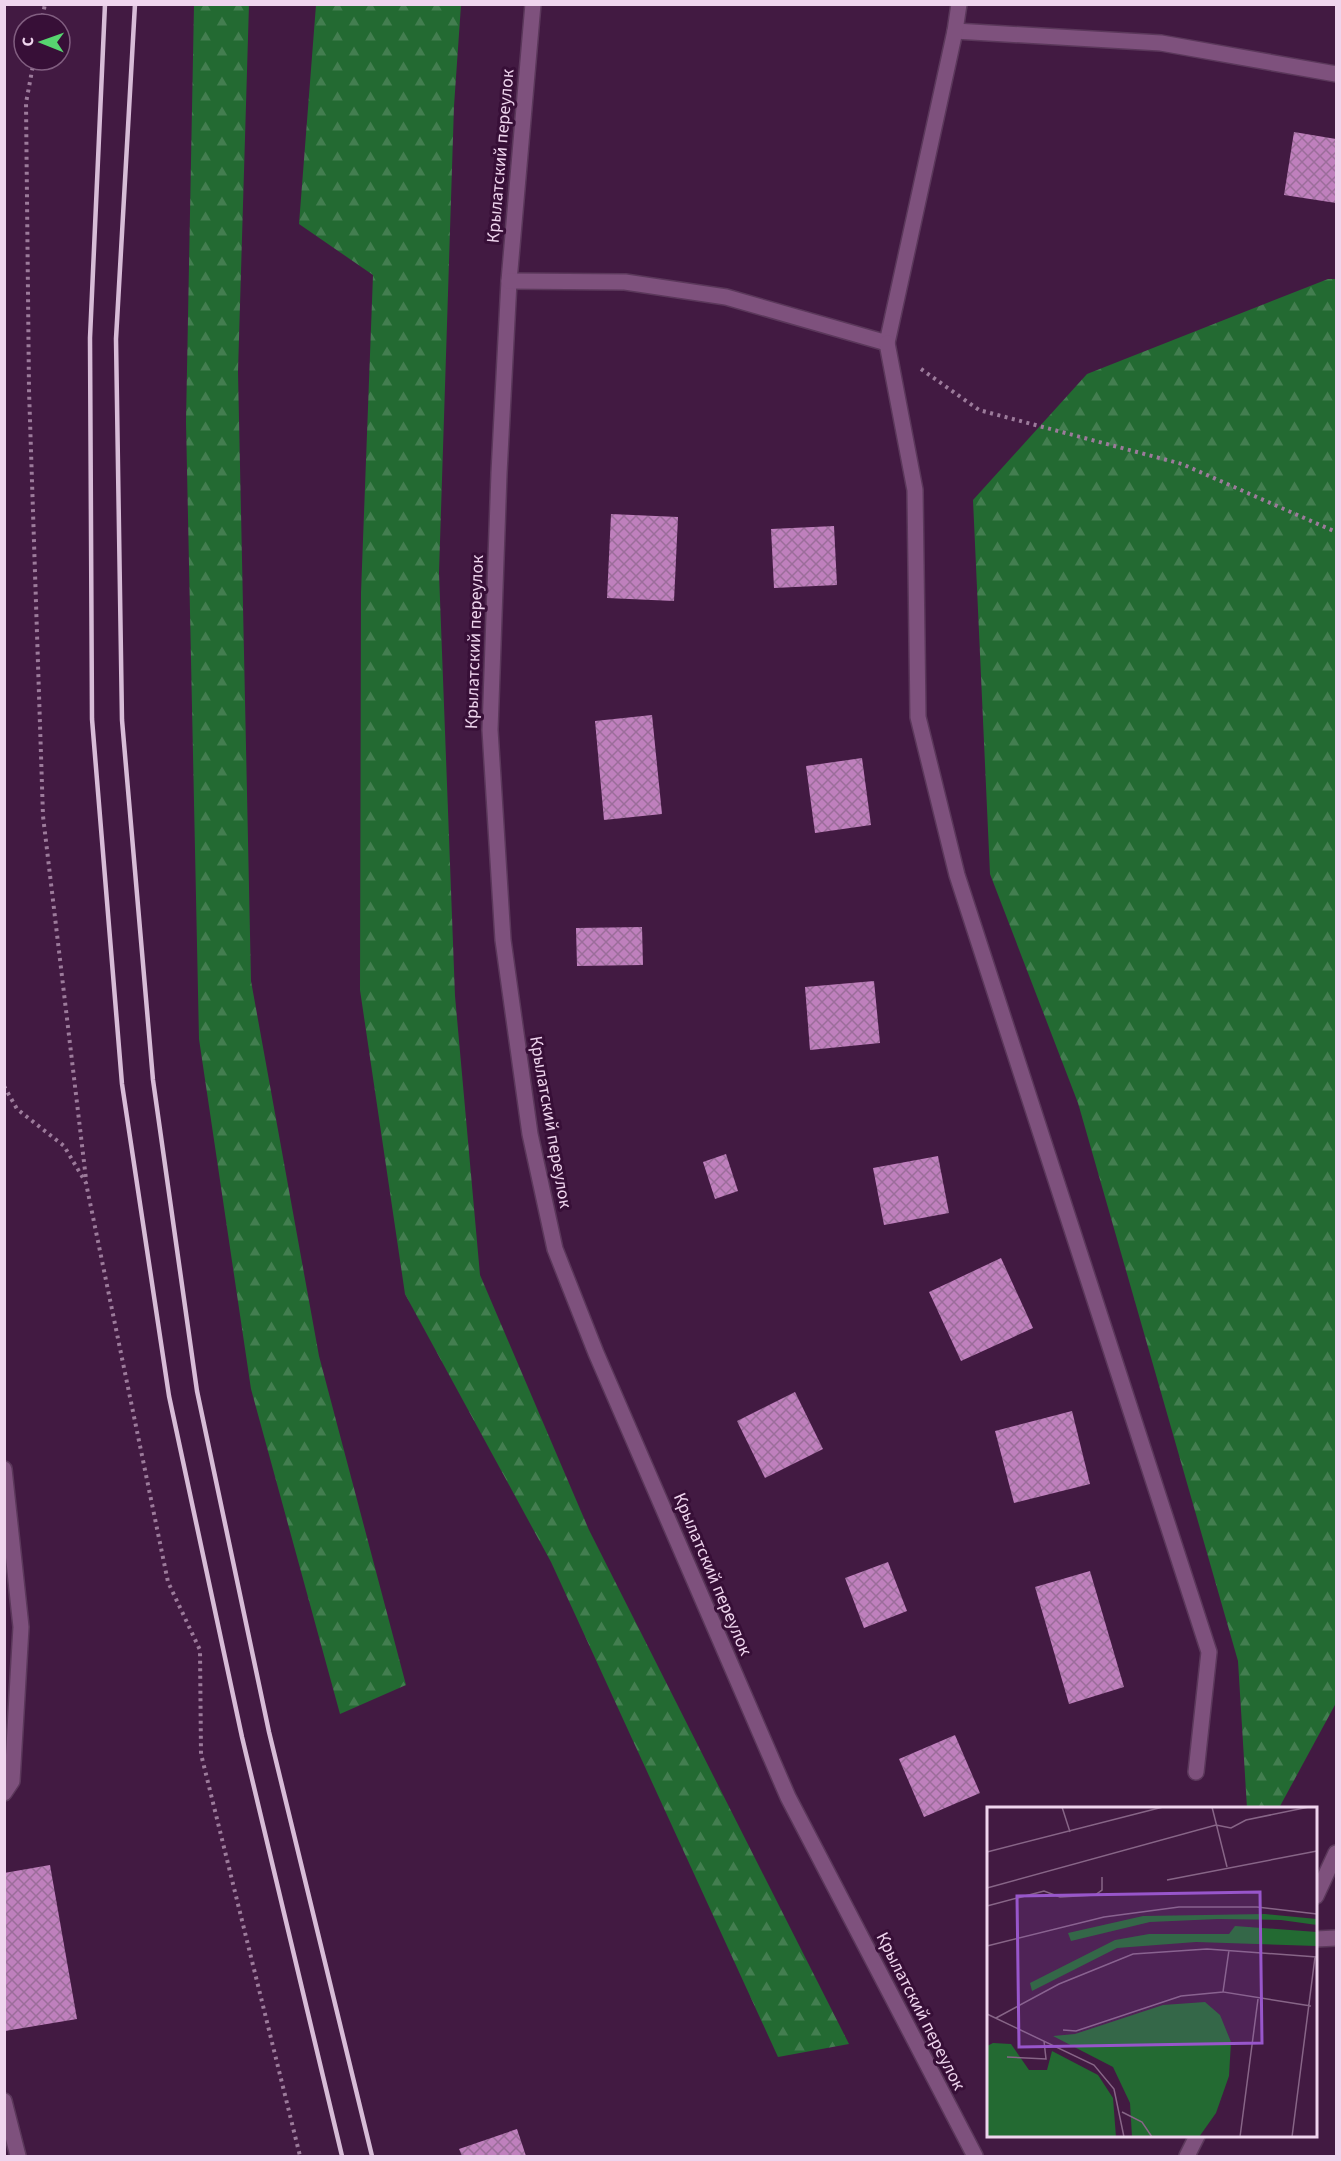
<svg xmlns="http://www.w3.org/2000/svg" width="1341" height="2161" font-family="'Source Sans 3',sans-serif">
<defs>
<pattern id="forest-firs" width="22" height="20" patternUnits="userSpaceOnUse" patternTransform="scale(1.5)"><rect width="22" height="20" fill="#236a32"/><path d="M5 1l3.5 6h-7zM16 11l3.5 6h-7z" fill="#437e50"/></pattern>
<pattern id="building-cross-hatch" width="8" height="8" patternUnits="userSpaceOnUse" patternTransform="scale(1.5)"><rect width="8" height="8" fill="#bf80bd"/><path d="M0 0l8 8M0 8l8-8" fill="none" stroke="#9b6d9a"/></pattern>
</defs>
<rect width="100%" height="100%" fill="#421a42"/>
<g fill="url(#forest-firs)">
<path d="M249 4 238 372 251 981 319 1356 406 1685 340 1714 251 1389 199 1039 186 422 194 5Z"/>
<path d="M316 5H461L454 106 439 573 455 996 480 1275 589 1530 849 2044 778 2057 551 1562 405 1294 360 990 361 593 373 275 299 224Z"/>
<path d="M1328 279H1336V1703L1279 1808H1247L1238 1661 1078 1103 990 874 973 500 1087 374Z"/>
</g>
<g fill="url(#building-cross-hatch)">
<path d="M1294 132 1336 139V203L1284 195Z"/>
<path d="M611 514 678 517 674 601 607 598Z"/>
<path d="M834 526 837 585 774 588 771 529Z"/>
<path d="M652 715 662 814 604 820 595 721Z"/>
<path d="M862 758 871 825 815 833 806 766Z"/>
<path d="M642 927 643 965 577 966 576 928Z"/>
<path d="M874 981 880 1043 810 1050 805 987Z"/>
<path d="M726 1154 738 1191 715 1199 703 1162Z"/>
<path d="M938 1156 949 1213 884 1225 873 1168Z"/>
<path d="M1001 1258 1033 1328 961 1361 929 1292Z"/>
<path d="M795 1392 823 1449 765 1478 737 1421Z"/>
<path d="M1072 1411 1090 1484 1014 1503 995 1431Z"/>
<path d="M888 1562 907 1611 864 1628 845 1578Z"/>
<path d="M1090 1571 1124 1687 1069 1704 1035 1587Z"/>
<path d="M955 1735 980 1793 924 1817 899 1759Z"/>
<path d="M50 1865 77 2019 5 2031 4 1873Z"/>
<path d="M517 2129 526 2156H462L459 2149Z"/>
</g>
<g fill="none" stroke-linecap="round" stroke-linejoin="round">
<defs>
<g id="minor">
<path d="M533 4 509 281 499 473 490 730 503 940 530 1134 555 1249 596 1353 788 1797 975 2156"/>
<path d="M955 31 1161 43 1336 74"/>
<path d="M509 281 625 282 726 297 887 343 955 31 959 4"/>
<path d="M887 343 915 490 918 717 957 875 1209 1652 1196 1772"/>
<path d="M4 1469 21 1627 12 1781 4 1793"/>
<path d="M1316 1896 1336 1853"/>
<path d="M1316 1939 1336 1938"/>
<path d="M4 2101 18 2156"/>
<path d="M1187 2156 1197 2136"/>
</g>
</defs>
<use href="#minor" stroke="#5b385b" stroke-width="18"/>
<g stroke="#9c7b9b" stroke-width="4" stroke-dasharray="3 4.5" stroke-linecap="butt">
<path d="M41 24 45 4"/>
<path d="M34 60 26 103 29 390 43 816 86 1179"/>
<path d="M921 369 979 410 1182 464 1336 532"/>
<path d="M4 1086 17 1109 64 1146 86 1183 168 1582 200 1650 201 1754 300 2156"/>
</g>
<use href="#minor" stroke="#7e517d" stroke-width="15"/>
<g stroke="#d7bcd7" stroke-width="4.5">
<path d="M105 4 90 338 92 719 122 1084 169 1396 242 1737 342 2156"/>
<path d="M135 4 116 339 122 720 153 1080 197 1391 269 1732 372 2156"/>
</g>
</g>
<g text-anchor="middle" stroke-width="6" stroke-linejoin="round" paint-order="stroke">
<g font-size="18" fill="#efd5ee" stroke="#370f37">
<text transform="translate(500 156) rotate(-85)" y="6">Крылатский переулок</text>
<text transform="translate(474 642) rotate(-88)" y="6">Крылатский переулок</text>
<text transform="translate(551 1122) rotate(80)" y="6">Крылатский переулок</text>
<text transform="translate(713 1574) rotate(67)" y="6">Крылатский переулок</text>
<text transform="translate(921 2011) rotate(63)" y="6">Крылатский переулок</text>
</g>
</g>
<g transform="translate(987 1807)">
<rect width="330" height="330" fill="#421a42"/>
<path d="M278 107 330 112V118L294 113 231 112 163 115 84 134 81 126 156 109ZM248 119 330 125V139L209 135 130 141 45 184 43 176 128 133 162 127H242ZM218 195 233 208 244 235 242 269 229 306 212 330H145L143 296 126 260 66 229 88 227 176 198ZM6 236 24 237 42 263H60L65 244 111 268 126 291 129 330H0V239Z" fill="#236a32"/>
<path fill="none" stroke="#876587" stroke-width="1.5" d="M75 0 83 25M225 0 240 60M0 45 176 0M180 73 330 44M0 81 229 18 244 21 259 13 322 0M0 99 57 84 73 90 108 88 115 83V70M0 139 117 110 192 100H270L330 107M242 143 236 185 324 199M0 207 107 258 127 282 137 330M9 211 72 177 146 147 220 142 330 150M76 223 89 224 194 189 236 185M20 250 59 252 57 234M135 305 155 315 165 330M253 330 271 192M305 330 328 150"/>
<path fill="#9856cb" fill-opacity="0.15" stroke="#9856cb" stroke-width="3" d="M273 85 275 236 32 240 30 89Z"/>
<rect width="330" height="330" fill="none" stroke="#efd5ee" stroke-width="3"/>
</g>
<rect width="1341" height="2161" fill="none" stroke="#efd5ee" stroke-width="12"/>
<g transform="translate(42 42) rotate(271)"><circle r="28" fill="#370f37" stroke="#815e80" stroke-width="1.5"/>
<path d="M0-4.5L10 22L0 15L-10 22Z" fill="#57d570"/>
<text y="-9" font-size="16" font-weight="bold" text-anchor="middle" fill="#efd5ee">С</text>
</g>
</svg>
